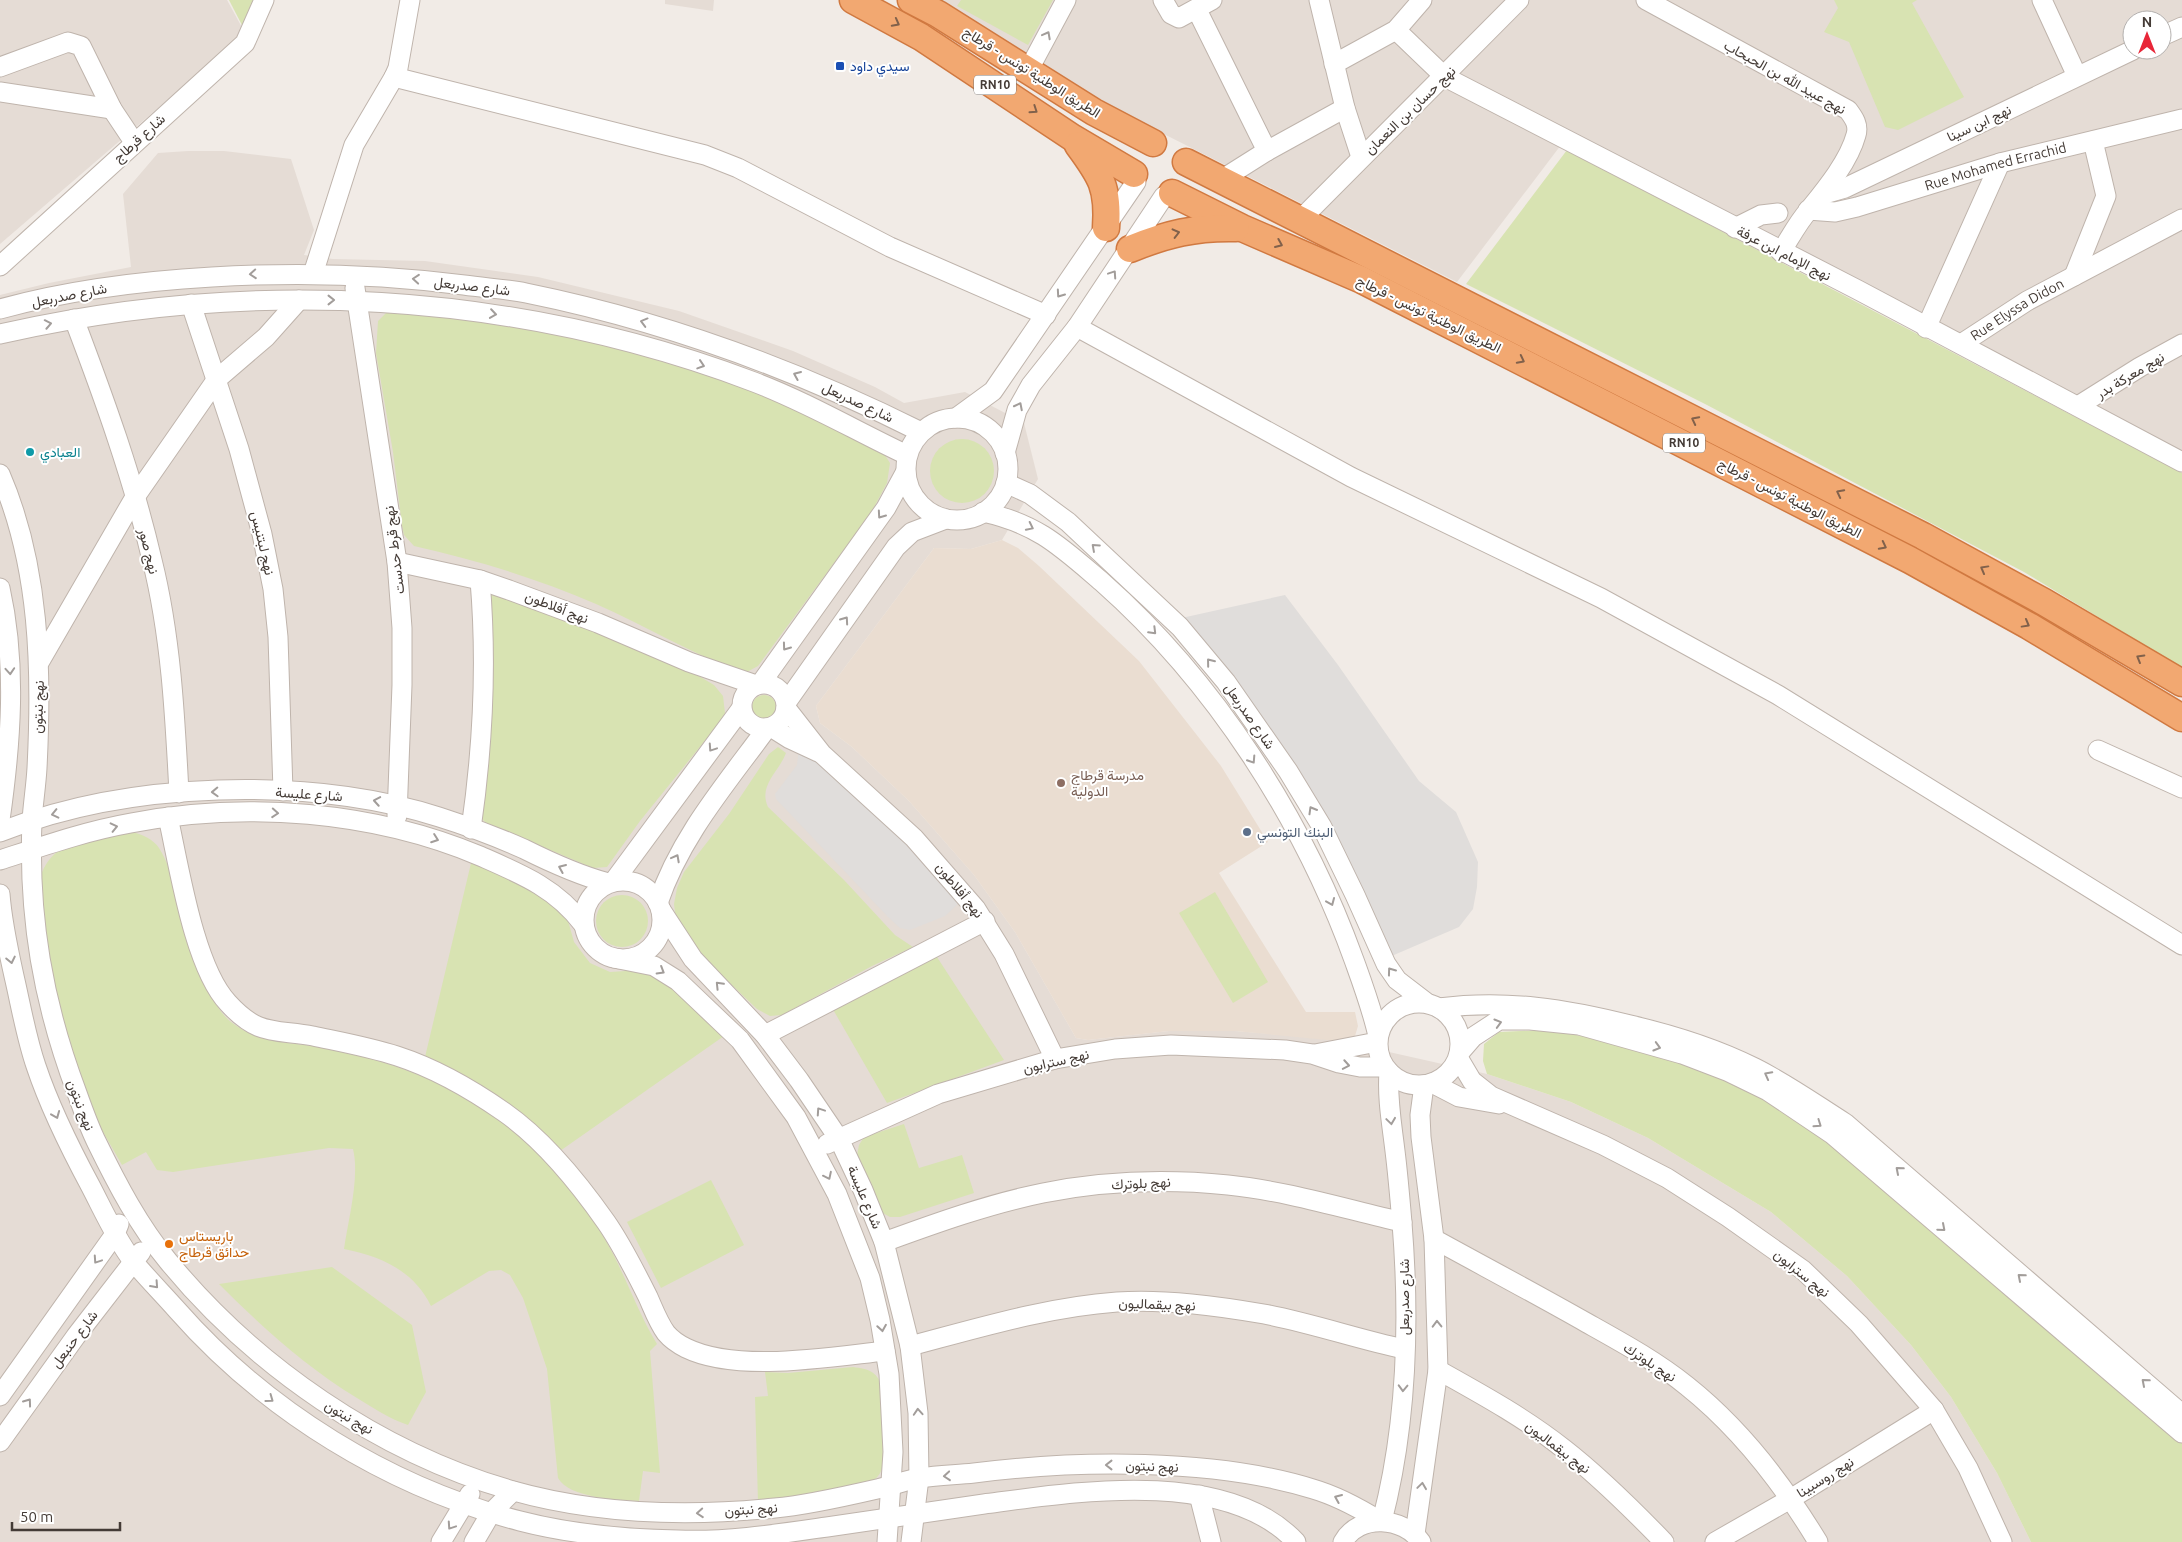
<svg xmlns="http://www.w3.org/2000/svg" width="2182" height="1542" font-family="Ubuntu,Vazirmatn,sans-serif">
<rect width="100%" height="100%" fill="#f1ebe6"/>
<g fill="#e5dcd5" fill-rule="evenodd">
<path d="M0 0H227L245 33 0 244Z"/>
<path d="M665 0H714L713 11 665 4Z"/>
<path d="M926 0H2182V456L1567 137 1457 282 1144 124ZM2132 20H2162V50H2132Z"/>
<path d="M188 151H224L291 159 314 230 304 255 333 259 425 261 538 277 679 311 793 351 875 387 904 403 965 392 1024 423 1038 479 1002 540 971 549 934 548 816 706 820 723 852 747 909 801 974 875 1015 932 1076 1038 1088 1040 1169 1031H1235L1331 1039 1487 1074 1571 1102 1648 1138 1771 1212 1847 1276 1911 1345 1951 1397 1997 1473 2031 1542H0V295L49 283 131 267 123 194 158 153Z"/>
</g>
<path fill="#eaddd1" d="M1002 540 1018 548 1039 566 1139 661 1221 766 1268 842 1219 873 1306 1012H1355L1358 1026 1355 1036 1348 1042 1235 1031H1169L1088 1040 1076 1038 1015 932 974 875 909 801 852 747 820 723 816 706 934 548 971 549Z"/>
<g fill="#d8e3b2">
<path d="M229 0H267L245 31Z"/>
<path d="M961 0H1053L1028 45 957 6Z"/>
<path d="M1834 0H1917L1912 3 1964 97 1898 130 1885 127 1849 42 1824 32 1838 8Z"/>
<path d="M1567 150 2182 473V668L2024 572 1707 405 1466 284Z"/>
<path d="M389 310 434 311 589 340 701 372 779 401 881 449 890 463 887 483 871 513 758 666 745 673C693 655 646 626 596 604 538 579 477 560 414 546L404 535 402 526 393 452 376 353 378 321Z"/>
<circle cx="962" cy="471" r="32"/>
<path d="M489 585 658 652 714 685 723 696 725 713 720 722 640 821 607 867 593 868 486 823 480 817Z"/>
<circle cx="764" cy="707" r="12"/>
<path d="M778 747 786 753C779 772 758 785 768 807L844 880 895 935 913 947 872 966 782 1015 770 1016 757 1009 694 949 676 920 674 904 677 888 684 872 729 814 769 754Z"/>
<path d="M133 832C143 835 153 839 159 848 167 860 171 875 175 888 186 924 202 999 231 1022 257 1043 291 1043 322 1047 340 1050 358 1055 375 1060 472 1087 558 1152 606 1241 625 1274 637 1311 657 1344L650 1351 660 1473 643 1471 639 1501C618 1500 569 1498 558 1478L547 1369 523 1298 510 1275 501 1270 489 1271 431 1306C414 1271 381 1256 344 1249 348 1220 360 1177 353 1149L329 1148 173 1172 157 1170 146 1152 122 1165 95 1118 78 1074 50 980 40 879C52 836 95 839 133 832Z"/>
<path d="M472 859 520 880 567 917 574 942 590 963 610 972 642 970 664 979 724 1036 560 1151 425 1057Z"/>
<path d="M1215 892 1268 982 1233 1003 1179 913Z"/>
<circle cx="622" cy="921" r="26"/>
<path d="M935 954 1004 1060 887 1103 831 1006Z"/>
<path d="M1544 1030 1601 1039 1670 1053 1780 1102 2182 1441V1542H2031L1997 1473 1951 1397 1911 1345 1847 1276 1771 1212 1648 1138 1571 1102 1487 1074 1483 1061 1484 1044 1499 1032Z"/>
<path d="M904 1124 919 1168 962 1155 974 1193 900 1217H890L879 1211 857 1155 859 1145 864 1137Z"/>
<path d="M711 1180 744 1245 661 1288 627 1222Z"/>
<path d="M332 1267 412 1325 426 1392 408 1425C390 1419 373 1408 357 1398 305 1366 262 1327 219 1284Z"/>
<path d="M853 1367C869 1369 876 1371 882 1386L883 1466C881 1471 880 1475 875 1479 858 1492 782 1499 758 1502L755 1397 768 1396 765 1372 788 1373Z"/>
</g>
<g fill="#e0dddb">
<path d="M1285 595 1338 665 1419 781 1456 812 1478 862 1477 887 1473 909 1459 927 1387 958 1360 895 1177 619Z"/>
<path d="M799 749 812 756 878 813 952 892 958 904 945 916 910 930 900 928 888 917 776 799 775 794 797 765Z"/>
</g>
<g fill="none" stroke-linecap="round" stroke-linejoin="round">
<defs>
<g id="minor">
<path d="M410 0 398 68 394 77 705 155 738 168 890 247 1046 315"/>
<path d="M1163 0 1171 14 1179 18 1212 0"/>
<path d="M1319 0 1345 108 1361 157"/>
<path d="M1646 0 1848 110C1854 118 1859 125 1856 135 1849 161 1826 189 1809 210 1798 222 1790 238 1781 252"/>
<path d="M2042 0 2077 76"/>
<path d="M1197 10 1267 151"/>
<path d="M1396 30 1445 77 1858 290 2182 462"/>
<path d="M2162 36 2182 27"/>
<path d="M1334 64 1396 30 1422 0"/>
<path d="M0 67 68 42 81 46 112 109 134 142"/>
<path d="M1028 71 1066 0"/>
<path d="M0 92 112 109"/>
<path d="M1221 180 1267 151 1345 108"/>
<path d="M1824 194 1845 188 2133 50"/>
<path id="s1" d="M1808 210 1835 212 1857 207 2000 163 2182 119"/>
<path d="M1300 220 1519 0"/>
<path d="M1735 228 1761 215 1778 213"/>
<path d="M0 266 245 43 264 0"/>
<path d="M313 274 354 145 394 77"/>
<path d="M2074 276 2106 196 2093 141"/>
<path d="M355 288 397 562 402 628V685L397 816"/>
<path d="M191 304 239 449 262 534 273 589 278 637 283 791"/>
<path d="M0 309C69 290 141 281 212 277 297 272 380 274 464 285 485 288 506 289 526 293 664 321 795 369 921 432"/>
<path d="M74 319C104 398 133 478 152 560 171 636 175 716 179 793"/>
<path d="M1077 327 1351 477 1601 598 1778 695 2182 945"/>
<path d="M1926 328 2000 163"/>
<path d="M0 334C251 277 514 291 754 382 807 402 856 431 907 455"/>
<path id="s2" d="M1961 344 2027 301 2182 219"/>
<path d="M2078 406 2140 367 2182 344"/>
<path d="M956 418 993 391 1136 182"/>
<circle cx="957" cy="469" r="51"/>
<path d="M1005 453 1017 410 1031 385 1077 327 1164 196"/>
<path d="M0 474C40 566 42 670 37 768 36 786 33 804 32 821 28 917 43 1003 77 1093 83 1110 89 1127 97 1143 117 1184 139 1226 168 1261 254 1366 379 1452 510 1490 594 1514 687 1517 775 1508 810 1505 855 1494 890 1486 900 1483 910 1479 921 1478 938 1475 956 1475 974 1473 1076 1460 1214 1458 1313 1489 1337 1496 1359 1508 1380 1521"/>
<path d="M1006 483 1030 494 1068 522 1180 627 1226 682 1288 771 1322 827 1355 895 1386 964 1397 980 1427 1003"/>
<path d="M983 512C1038 524 1061 547 1102 582 1215 682 1303 819 1354 960 1363 985 1372 1009 1378 1036"/>
<path d="M397 562 480 580 509 590 598 623 689 662 756 685"/>
<path d="M0 588C17 664 11 743 0 820"/>
<path d="M40 661 135 497 217 379 266 337 299 300"/>
<path d="M761 683 886 508 905 473"/>
<circle cx="764" cy="706" r="22"/>
<path d="M786 703 896 547 912 532 946 519"/>
<path d="M786 708 822 754 914 838 976 909 1004 954 1055 1059"/>
<path d="M771 727 790 739 818 752"/>
<path d="M2098 750 2182 788"/>
<path d="M168 817C179 866 194 967 228 1003 258 1036 273 1029 313 1036 341 1042 369 1047 397 1056 434 1068 471 1089 504 1112 544 1140 578 1182 606 1222 622 1245 635 1271 648 1297 653 1308 658 1322 666 1333 671 1339 678 1344 686 1348 737 1373 829 1357 885 1351"/>
<path d="M471 829C483 746 487 663 480 580"/>
<path d="M0 832C128 781 308 776 439 817 468 826 497 837 524 849 552 863 578 875 608 883"/>
<path d="M0 860C43 846 86 831 131 823 246 801 373 811 480 856 521 874 556 888 583 924"/>
<path d="M614 881 741 709"/>
<circle cx="623" cy="920" r="39"/>
<path d="M0 894C2 922 8 949 14 976 21 1006 26 1037 36 1066 50 1108 70 1148 91 1187 104 1212 115 1237 132 1260 146 1277 162 1293 177 1310 266 1411 389 1487 520 1521 570 1534 626 1539 678 1540 727 1542 778 1534 827 1527 879 1519 932 1512 984 1504 1075 1492 1226 1467 1296 1542"/>
<path d="M658 903C680 837 726 784 767 728"/>
<path d="M661 910 693 959 765 1035 799 1080 839 1139 863 1190 884 1242 910 1346 918 1413 919 1478 911 1542"/>
<path d="M614 958 654 966 678 981 740 1040 796 1117 837 1194 870 1278 880 1320 889 1374 893 1452 887 1542"/>
<circle cx="1419" cy="1044" r="41"/>
<path d="M1439 1008C1505 999 1567 1009 1630 1025 1673 1035 1715 1048 1755 1068 1787 1084 1815 1104 1845 1123L2182 1414"/>
<path d="M765 1035 985 921"/>
<path d="M1460 1052 1473 1037 1499 1020H1530L1579 1025 1682 1054 1729 1072 1768 1091 1832 1134 2182 1433"/>
<path d="M1315 1054 1377 1042"/>
<path d="M1459 1059 1472 1081 1491 1096 1603 1145 1667 1178 1728 1217 1803 1270 1859 1324 1934 1410 1968 1468 2002 1542"/>
<path d="M1432 1083 1459 1097 1499 1104"/>
<path d="M827 1144 938 1094 1055 1059 1115 1049 1171 1045 1285 1050 1312 1054 1339 1063 1360 1067H1383"/>
<path d="M1434 1239C1485 1267 1536 1294 1587 1323 1621 1342 1656 1361 1687 1386 1741 1429 1783 1484 1818 1542"/>
<path d="M884 1242C936 1223 989 1204 1043 1193 1103 1181 1168 1179 1228 1185 1287 1191 1345 1209 1402 1222"/>
<path d="M910 1346C978 1328 1047 1307 1117 1302 1166 1299 1217 1306 1264 1314 1312 1323 1357 1339 1404 1349"/>
<path d="M1438 1370C1481 1394 1525 1418 1564 1449 1600 1477 1632 1509 1664 1542"/>
<path d="M0 1396 115 1234 119 1224"/>
<path d="M0 1442 76 1336 141 1252"/>
<path d="M1199 1495 1211 1542"/>
<path d="M1382 1521C1407 1425 1410 1322 1402 1223 1400 1199 1398 1175 1395 1151 1392 1125 1387 1099 1389 1072"/>
<path d="M1415 1534 1438 1370 1434 1239 1421 1137 1420 1115 1424 1085"/>
<path d="M441 1542 470 1494"/>
<path d="M474 1542 491 1513 513 1491"/>
<path d="M1343 1542C1359 1513 1404 1517 1421 1542"/>
<path d="M1715 1542 1792 1498 1934 1410"/>
</g>
<g id="highway">
<path d="M853 0 921 37 1073 138 1134 174"/>
<path d="M911 0 938 14 1094 112 1153 143"/>
<path d="M1078 145C1101 176 1109 188 1106 228"/>
<path d="M1186 162 1923 536 2044 602 2182 683"/>
<path d="M1172 193 1242 228 1362 280 1910 560 2029 626 2182 718"/>
<path d="M1130 249C1167 234 1195 227 1236 228"/>
</g>
</defs>
<use href="#minor" stroke="#bfb4ac" stroke-width="21"/>
<use href="#highway" stroke="#d07941" stroke-width="29"/>
<use href="#minor" stroke="#fff" stroke-width="19"/>
<use href="#highway" stroke="#f2a871" stroke-width="26"/>
</g>
<defs><path id="oneway-chevron" d="M-2-3.5L2.5 0L-2 3.5" fill="none" stroke-width="1.6" stroke-linecap="round" stroke-linejoin="round" transform="scale(1.25)"/></defs>
<g stroke="#81614b">
<use href="#oneway-chevron" transform="translate(896 23) rotate(28)"/>
<use href="#oneway-chevron" transform="translate(1034 110) rotate(34)"/>
<use href="#oneway-chevron" transform="translate(1176 233) rotate(-14)"/>
<use href="#oneway-chevron" transform="translate(1279 244) rotate(23)"/>
<use href="#oneway-chevron" transform="translate(1521 360) rotate(27)"/>
<use href="#oneway-chevron" transform="translate(1695 420) rotate(-153)"/>
<use href="#oneway-chevron" transform="translate(1840 493) rotate(-153)"/>
<use href="#oneway-chevron" transform="translate(1883 546) rotate(27)"/>
<use href="#oneway-chevron" transform="translate(1984 569) rotate(-151)"/>
<use href="#oneway-chevron" transform="translate(2026 624) rotate(29)"/>
<use href="#oneway-chevron" transform="translate(2140 658) rotate(-150)"/>
</g>
<g stroke="#a29d9a">
<use href="#oneway-chevron" transform="translate(1047 35) rotate(-62)"/>
<use href="#oneway-chevron" transform="translate(253 274) rotate(176)"/>
<use href="#oneway-chevron" transform="translate(1113 274) rotate(-56)"/>
<use href="#oneway-chevron" transform="translate(416 279) rotate(-175)"/>
<use href="#oneway-chevron" transform="translate(1060 294) rotate(125)"/>
<use href="#oneway-chevron" transform="translate(331 300)"/>
<use href="#oneway-chevron" transform="translate(493 314) rotate(8)"/>
<use href="#oneway-chevron" transform="translate(644 322) rotate(-165)"/>
<use href="#oneway-chevron" transform="translate(48 324) rotate(-11)"/>
<use href="#oneway-chevron" transform="translate(701 365) rotate(18)"/>
<use href="#oneway-chevron" transform="translate(797 375) rotate(-157)"/>
<use href="#oneway-chevron" transform="translate(1019 406) rotate(-63)"/>
<use href="#oneway-chevron" transform="translate(881 515) rotate(125)"/>
<use href="#oneway-chevron" transform="translate(1030 527) rotate(26)"/>
<use href="#oneway-chevron" transform="translate(1095 547) rotate(-138)"/>
<use href="#oneway-chevron" transform="translate(845 620) rotate(-55)"/>
<use href="#oneway-chevron" transform="translate(1153 631) rotate(45)"/>
<use href="#oneway-chevron" transform="translate(786 647) rotate(126)"/>
<use href="#oneway-chevron" transform="translate(1210 662) rotate(-129)"/>
<use href="#oneway-chevron" transform="translate(10 671) rotate(86)"/>
<use href="#oneway-chevron" transform="translate(712 748) rotate(124)"/>
<use href="#oneway-chevron" transform="translate(1252 760) rotate(57)"/>
<use href="#oneway-chevron" transform="translate(215 792) rotate(178)"/>
<use href="#oneway-chevron" transform="translate(377 801) rotate(-170)"/>
<use href="#oneway-chevron" transform="translate(1312 810) rotate(-120)"/>
<use href="#oneway-chevron" transform="translate(275 813) rotate(4)"/>
<use href="#oneway-chevron" transform="translate(55 814) rotate(167)"/>
<use href="#oneway-chevron" transform="translate(114 827) rotate(-13)"/>
<use href="#oneway-chevron" transform="translate(435 839) rotate(20)"/>
<use href="#oneway-chevron" transform="translate(676 858) rotate(-62)"/>
<use href="#oneway-chevron" transform="translate(562 868) rotate(-157)"/>
<use href="#oneway-chevron" transform="translate(1331 902) rotate(67)"/>
<use href="#oneway-chevron" transform="translate(11 960) rotate(78)"/>
<use href="#oneway-chevron" transform="translate(661 971) rotate(31)"/>
<use href="#oneway-chevron" transform="translate(1391 971) rotate(-126)"/>
<use href="#oneway-chevron" transform="translate(719 985) rotate(-134)"/>
<use href="#oneway-chevron" transform="translate(1498 1023) rotate(-16)"/>
<use href="#oneway-chevron" transform="translate(1657 1047) rotate(16)"/>
<use href="#oneway-chevron" transform="translate(1346 1065) rotate(10)"/>
<use href="#oneway-chevron" transform="translate(1768 1075) rotate(-152)"/>
<use href="#oneway-chevron" transform="translate(820 1111) rotate(-124)"/>
<use href="#oneway-chevron" transform="translate(56 1115) rotate(68)"/>
<use href="#oneway-chevron" transform="translate(1391 1121) rotate(82)"/>
<use href="#oneway-chevron" transform="translate(1818 1124) rotate(35)"/>
<use href="#oneway-chevron" transform="translate(1899 1170) rotate(-139)"/>
<use href="#oneway-chevron" transform="translate(828 1176) rotate(64)"/>
<use href="#oneway-chevron" transform="translate(1942 1228) rotate(41)"/>
<use href="#oneway-chevron" transform="translate(97 1260) rotate(124)"/>
<use href="#oneway-chevron" transform="translate(2021 1277) rotate(-139)"/>
<use href="#oneway-chevron" transform="translate(155 1285) rotate(48)"/>
<use href="#oneway-chevron" transform="translate(1437 1324) rotate(-91)"/>
<use href="#oneway-chevron" transform="translate(882 1328) rotate(81)"/>
<use href="#oneway-chevron" transform="translate(2145 1382) rotate(-139)"/>
<use href="#oneway-chevron" transform="translate(1403 1388) rotate(92)"/>
<use href="#oneway-chevron" transform="translate(270 1399) rotate(36)"/>
<use href="#oneway-chevron" transform="translate(28 1402) rotate(-54)"/>
<use href="#oneway-chevron" transform="translate(918 1412) rotate(-94)"/>
<use href="#oneway-chevron" transform="translate(1109 1465) rotate(-180)"/>
<use href="#oneway-chevron" transform="translate(947 1476) rotate(175)"/>
<use href="#oneway-chevron" transform="translate(1422 1486) rotate(-82)"/>
<use href="#oneway-chevron" transform="translate(1338 1498) rotate(-157)"/>
<use href="#oneway-chevron" transform="translate(700 1513) rotate(176)"/>
<use href="#oneway-chevron" transform="translate(451 1526) rotate(124)"/>
</g>
<rect fill="#1a4fb4" stroke="#fff" stroke-width="2" x="835" y="61" width="10" height="10" rx="2.5"/>
<circle fill="#0f9aa8" stroke="#fff" stroke-width="2" cx="30" cy="452" r="5"/>
<circle fill="#8d6e63" stroke="#fff" stroke-width="2" cx="1061" cy="783" r="5"/>
<circle fill="#5c6f8a" stroke="#fff" stroke-width="2" cx="1247" cy="832" r="5"/>
<circle fill="#e8710a" stroke="#fff" stroke-width="2" cx="169" cy="1244" r="5"/>
<g text-anchor="middle" stroke-width="4" stroke-linejoin="round" paint-order="stroke">
<g fill="#fff" stroke="#7c7672" stroke-width="1">
<rect x="974" y="75.5" width="42" height="19" rx="4"/>
<rect x="1663" y="433.5" width="42" height="19" rx="4"/>
</g>
<g font-size="12" font-weight="bold" fill="#443b36">
<text x="995" y="89">RN10</text>
<text x="1684" y="447">RN10</text>
</g>
<g font-size="14" fill="#164399" stroke="#fff" text-anchor="start">
<text x="850" y="71">سيدي داود</text>
</g>
<g font-size="14" fill="#443b36" stroke="#fff">
<text transform="translate(1032 72) rotate(32)" y="5">الطريق الوطنية تونس - قرطاج</text>
<text transform="translate(1785 77) rotate(29)" y="5">نهج عبيد الله بن الحبحاب</text>
<text transform="translate(1410 110) rotate(-44)" y="5">نهج حسان بن النعمان</text>
<text transform="translate(1979 123) rotate(-25)" y="5">نهج ابن سينا</text>
<text transform="translate(139 138) rotate(-42)" y="5">شارع قرطاج</text>
<text dy="5" stroke="none"><textPath href="#s1" startOffset="194">Rue Mohamed Errachid</textPath></text>
<text transform="translate(1784 253) rotate(27)" y="5">نهج الإمام ابن عرفة</text>
<text transform="translate(472 286) rotate(7)" y="5">شارع صدربعل</text>
<text transform="translate(69 295) rotate(-11)" y="5">شارع صدربعل</text>
<text dy="5" stroke="none"><textPath href="#s2" startOffset="66">Rue Elyssa Didon</textPath></text>
<text transform="translate(1429 314) rotate(26)" y="5">الطريق الوطنية تونس - قرطاج</text>
<text transform="translate(2130 375) rotate(-31)" y="5">نهج معركة بدر</text>
<text transform="translate(858 402) rotate(25)" y="5">شارع صدربعل</text>
<text transform="translate(1790 498) rotate(27)" y="5">الطريق الوطنية تونس - قرطاج</text>
<text transform="translate(263 543) rotate(77)" y="5">نهج لبتنيس</text>
<text transform="translate(394 550) rotate(-97)" y="5">نهج قرط حدست</text>
<text transform="translate(149 551) rotate(76)" y="5">نهج صور</text>
<text transform="translate(557 607) rotate(21)" y="5">نهج أفلاطون</text>
<text transform="translate(38 707) rotate(-88)" y="5">نهج نبتون</text>
<text transform="translate(1250 716) rotate(55)" y="5">شارع صدربعل</text>
<text transform="translate(309 794) rotate(4)" y="5">شارع عليسة</text>
<text transform="translate(960 890) rotate(51)" y="5">نهج أفلاطون</text>
<text transform="translate(1056 1061) rotate(-13)" y="5">نهج سترابون</text>
<text transform="translate(81 1105) rotate(69)" y="5">نهج نبتون</text>
<text transform="translate(1141 1183) rotate(-3)" y="5">نهج بلوترك</text>
<text transform="translate(865 1197) rotate(67)" y="5">شارع عليسة</text>
<text transform="translate(1802 1273) rotate(39)" y="5">نهج سترابون</text>
<text transform="translate(1404 1297) rotate(-90)" y="5">شارع صدربعل</text>
<text transform="translate(1157 1304) rotate(2)" y="5">نهج بيقماليون</text>
<text transform="translate(74 1339) rotate(-53)" y="5">شارع حنبعل</text>
<text transform="translate(1650 1362) rotate(33)" y="5">نهج بلوترك</text>
<text transform="translate(349 1417) rotate(30)" y="5">نهج نبتون</text>
<text transform="translate(1558 1447) rotate(37)" y="5">نهج بيقماليون</text>
<text transform="translate(1152 1466) rotate(2)" y="5">نهج نبتون</text>
<text transform="translate(1825 1477) rotate(-32)" y="5">نهج روسبينا</text>
<text transform="translate(751 1509) rotate(-4)" y="5">نهج نبتون</text>
</g>
<g font-size="14" fill="#0d838f" stroke="#fff" text-anchor="start">
<text x="40" y="457">العبادي</text>
</g>
<g font-size="14" fill="#785e54" stroke="#fff" text-anchor="start">
<text x="1071" y="780">مدرسة قرطاج<tspan x="1071" dy="16">الدولية</tspan></text>
</g>
<g font-size="14" fill="#4e5e75" stroke="#fff" text-anchor="start">
<text x="1257" y="837">البنك التونسي</text>
</g>
<g font-size="14" fill="#c56008" stroke="#fff" text-anchor="start">
<text x="179" y="1241">باريستاس<tspan x="179" dy="16">حدائق قرطاج</tspan></text>
</g>
</g>
<g transform="translate(2147 35)"><circle r="24" fill="#ffffff" stroke="#b4b1af"/>
<path d="M0-4L9 19L0 12L-9 19Z" fill="#e82638"/>
<text y="-8" font-size="14" font-weight="bold" text-anchor="middle" fill="#443b36">N</text>
</g>
<path d="M12 1522v8h108v-8" fill="none" stroke="#443b36" stroke-width="2.5"/>
<text x="20" y="1522" font-size="15" fill="#443b36" stroke="#ffffff" stroke-width="4" paint-order="stroke">50 m</text>
</svg>
